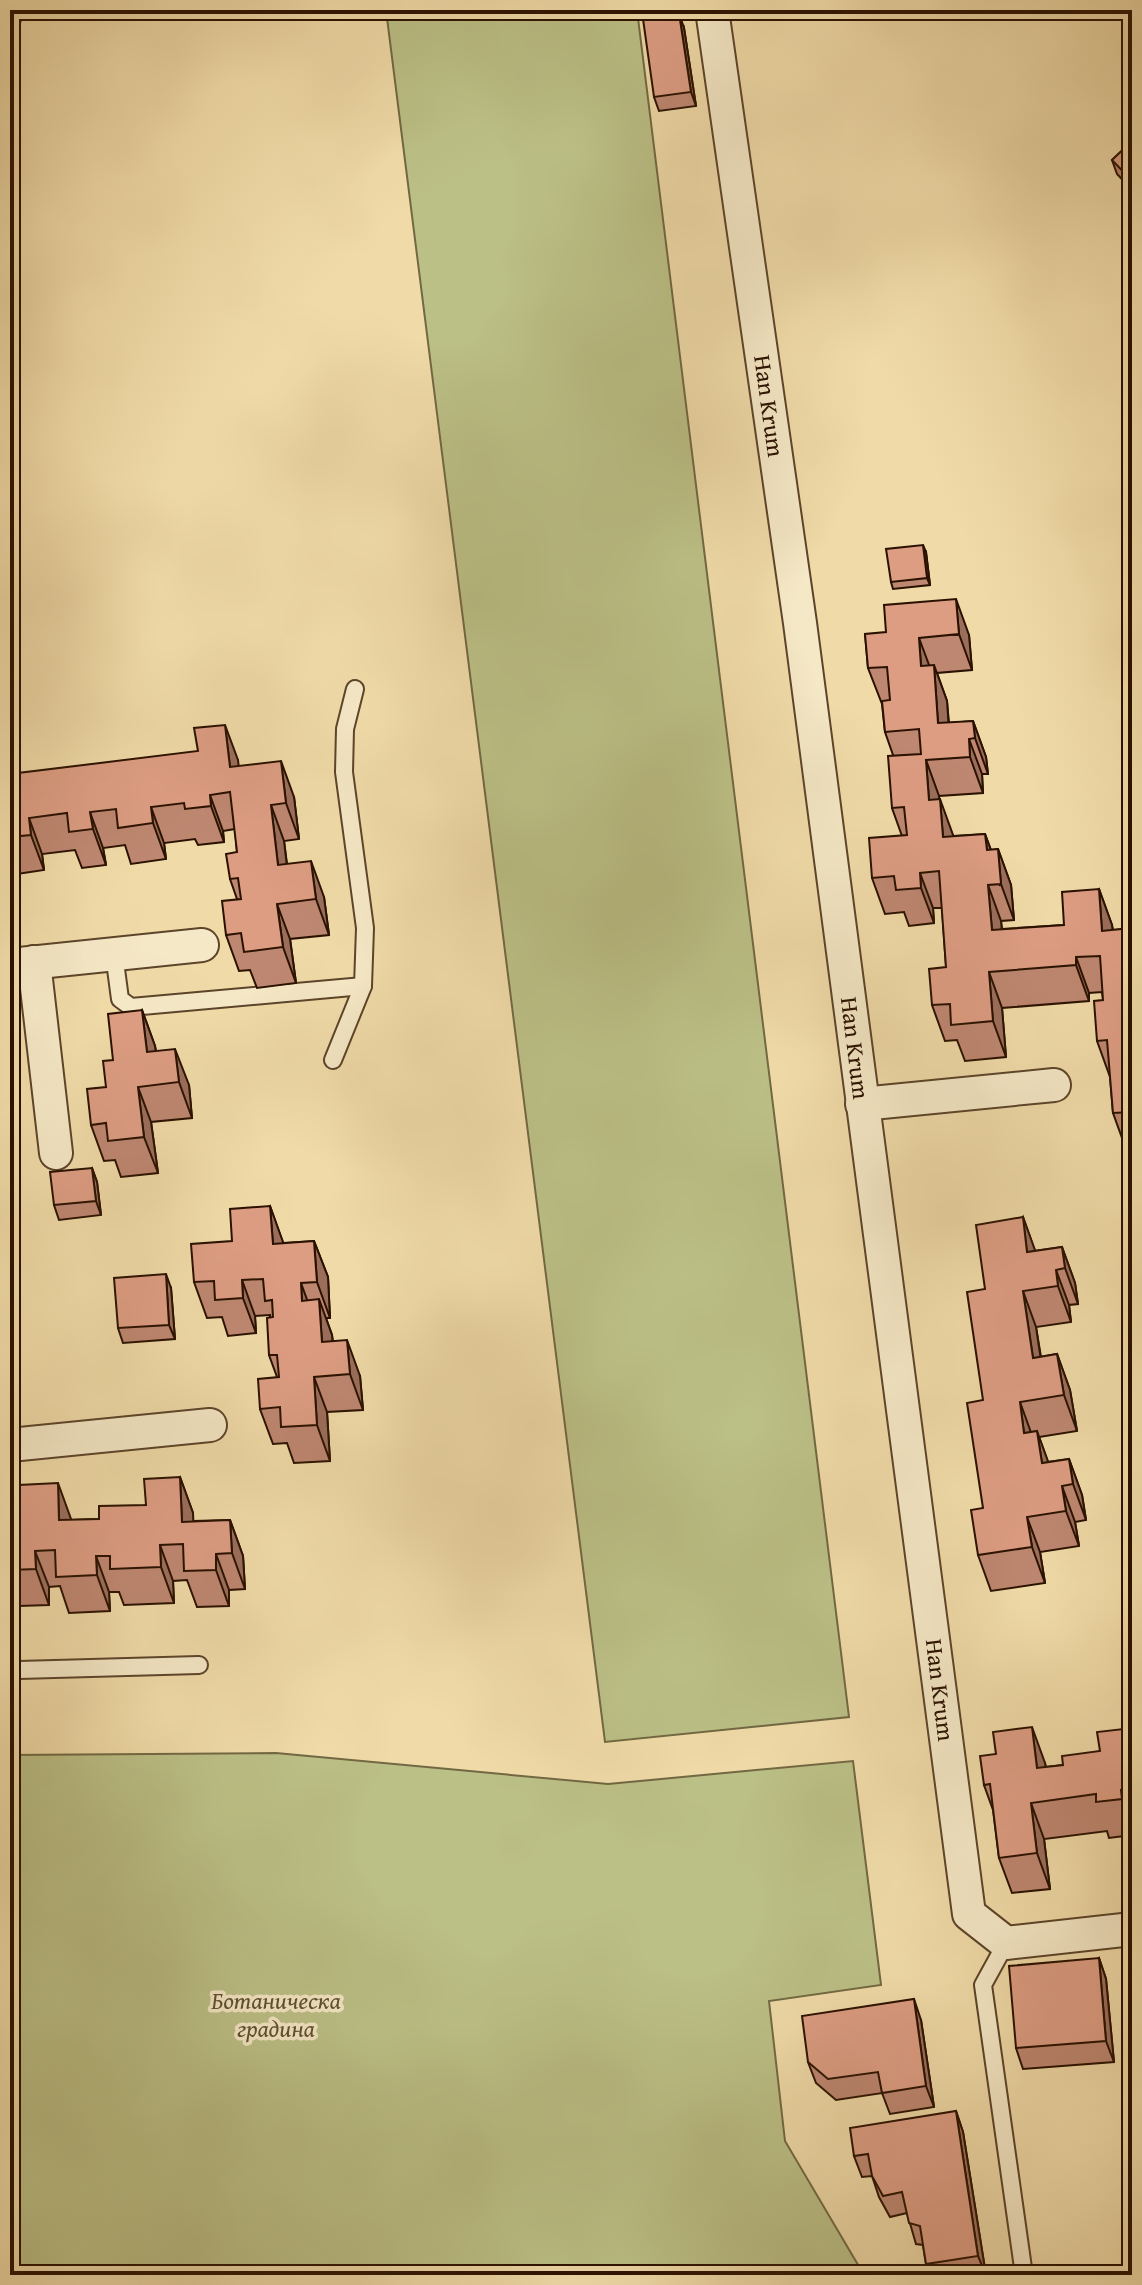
<svg xmlns="http://www.w3.org/2000/svg" width="1142" height="2285" font-family="'Gentium Book Plus',serif">
<rect width="100%" height="100%" fill="#f0dba8"/>
<filter id="stains"><feTurbulence type="fractalNoise" baseFrequency=".0025" numOctaves="4"/><feColorMatrix values="0 0 0 0 .2 0 0 0 0 .09 0 0 0 0 .02 0 0 0 .5 -.17"/></filter>
<radialGradient id="worn" r=".72"><stop offset=".6" stop-color="#630" stop-opacity="0"/><stop offset="1" stop-color="#630" stop-opacity=".3"/></radialGradient>
<g fill="#bbc086" stroke="#726843" stroke-width="2">
<path d="M386 10H637L849 1717 605 1742Z"/>
<path d="M276 1753 608 1784 853 1761 881 1985 769 2001 785 2141 864 2275H10V1755Z"/>
</g>
<g fill="none" stroke-linecap="round" stroke-linejoin="round">
<defs>
<g id="lane">
<path d="M10 23 16 10"/>
<path d="M114 954 120 999 131 1007 363 986"/>
<path d="M333 1060 363 986 365 928 344 772 345 729 355 689"/>
<path d="M10 1667 19 1670 199 1665"/>
<path d="M1006 1943 983 1985 1024 2275"/>
</g>
<g id="street">
<path d="M712 10 800 623 969 1914 1006 1943 1132 1929"/>
<path d="M34 962 56 1153"/>
<path d="M10 965 202 945"/>
<path d="M862 1104 1054 1085"/>
<path d="M10 1445 210 1425"/>
</g>
</defs>
<use href="#lane" stroke="#5c442a" stroke-width="20"/>
<use href="#street" stroke="#5c442a" stroke-width="36"/>
<use href="#lane" stroke="#f5e8c6" stroke-width="16"/>
<use href="#street" stroke="#f5e8c6" stroke-width="32"/>
</g>
<g fill="#be8771" stroke="#2a1100" stroke-width="2">
<path d="M684 28 696 106 659 111 654 97Z"/>
<path d="M1132 141V190L1117 174 1112 160Z"/>
<path d="M926 552 930 585 893 589 891 582Z"/>
<path d="M865 634 969 635 972 670 937 673 947 701 949 723 973 721 986 757 988 774H982L983 793 939 796V799L953 836 985 834 991 850 998 849 1011 885 1014 920 1001 921 1002 929 1064 925 1099 889 1112 925 1113 930 1132 928V1149H1126L1113 1113 1110 1077 1097 1041 1103 1000 1102 992 1089 993V1001L1002 1008 1006 1057 965 1061 957 1040 945 1041 932 1005 946 967 942 908H933L934 923 909 926 904 912 885 914 872 878 902 836 892 808 893 755 885 732 882 704 868 668Z"/>
<path d="M238 760V766L294 797 299 839 284 841 287 864 324 897 329 935 290 939 296 983 257 988 250 970 239 971 226 935 237 899 230 879 237 852 235 829 223 831 224 842 198 845 195 839 164 843 166 859 131 864 125 845 103 848 106 865 82 868 75 850 42 854 44 870 10 875V774Z"/>
<path d="M142 1010 155 1046 156 1051 189 1085 192 1118 151 1122 158 1173 121 1177 115 1160 104 1161 91 1125 106 1087 113 1060Z"/>
<path d="M92 1168 97 1182 101 1215 59 1220 54 1205Z"/>
<path d="M270 1206 283 1243 314 1241 328 1277 330 1318H326L332 1335 333 1342 360 1376 363 1410 327 1412 330 1461 294 1463 287 1443 273 1444 260 1409 277 1377 269 1355 270 1315 255 1316 256 1333 228 1336 222 1317 207 1318 194 1282 232 1241Z"/>
<path d="M1023 1217 1035 1251 1062 1247 1075 1283 1078 1304 1069 1305 1071 1322 1036 1327 1041 1357 1057 1354 1070 1390 1077 1431 1039 1437 1048 1462 1069 1459 1082 1495 1086 1520 1075 1522 1079 1546 1040 1552 1045 1583 991 1591 978 1555 983 1508 985 1289Z"/>
<path d="M171 1288 175 1339 123 1343 118 1328Z"/>
<path d="M180 1477 193 1513V1521L230 1520 243 1556 245 1589 229 1590V1606L197 1607 187 1580 173 1581 174 1603 124 1605 119 1592H109L110 1611 69 1613 60 1586 49 1587V1605L19 1606 15 1594 10 1595V1516L71 1520 99 1519 146 1505Z"/>
<path d="M1132 1728V1835L1109 1838 1107 1831 1044 1839 1050 1889 1012 1893 999 1858 993 1810 984 1785 1045 1763 1046 1767 1063 1765 1100 1751Z"/>
<path d="M1099 1958 1106 1979 1114 2062 1023 2069 1016 2048Z"/>
<path d="M921 2020 934 2107 890 2114 882 2093 836 2100 816 2083 808 2062Z"/>
<path d="M956 2111 963 2132 986 2275H930L926 2264 923 2245 916 2244 907 2213 890 2217 879 2197 872 2176 862 2177 854 2156Z"/>
</g>
<g fill="#9b6e5c" stroke="#2a1100" stroke-width="2">
<path d="M679 13 684 28 696 106 691 92Z"/>
<path d="M923 545 926 552 930 585 927 578Z"/>
<path d="M956 599 969 635 972 670 959 634Z"/>
<path d="M919 638 932 673 921 666Z"/>
<path d="M934 665 947 701 951 759 938 723Z"/>
<path d="M973 721 986 757 988 774 975 738Z"/>
<path d="M225 725 238 760 243 803 230 767Z"/>
<path d="M969 739 982 774 983 793 970 757Z"/>
<path d="M926 760 939 796 942 836 929 800Z"/>
<path d="M281 761 294 797 299 839 286 803Z"/>
<path d="M210 795 223 831 224 842 211 806Z"/>
<path d="M940 799 953 835 956 873 943 837Z"/>
<path d="M271 805 284 841 291 901 278 865Z"/>
<path d="M151 807 164 843 166 859 153 823Z"/>
<path d="M90 812 103 848 106 865 93 829Z"/>
<path d="M29 818 42 854 44 870 31 835Z"/>
<path d="M985 834 998 870 1000 886 987 850Z"/>
<path d="M998 849 1011 885 1014 920 1001 884Z"/>
<path d="M311 861 324 897 329 935 316 899Z"/>
<path d="M920 873 933 908 934 923 921 888Z"/>
<path d="M988 885 1001 921 1005 966 992 930Z"/>
<path d="M1099 889 1112 925 1116 967 1102 931Z"/>
<path d="M277 904 290 939 296 983 283 947Z"/>
<path d="M1076 957 1089 993V1001L1076 965Z"/>
<path d="M989 972 1002 1008 1006 1057 993 1021Z"/>
<path d="M142 1010 155 1046 160 1084 147 1052Z"/>
<path d="M175 1049 189 1085 192 1118 179 1082Z"/>
<path d="M138 1087 151 1122 158 1173 144 1137Z"/>
<path d="M92 1168 97 1182 101 1215 96 1201Z"/>
<path d="M270 1206 283 1242 286 1280 273 1244Z"/>
<path d="M1023 1217 1036 1253 1027 1252Z"/>
<path d="M314 1241 328 1277 330 1318 317 1282Z"/>
<path d="M1062 1247 1075 1283 1078 1304 1065 1268Z"/>
<path d="M1056 1270 1069 1305 1071 1322 1058 1286Z"/>
<path d="M166 1274 171 1288 175 1339 169 1325Z"/>
<path d="M242 1280 255 1316 256 1333 243 1298Z"/>
<path d="M301 1283 314 1319 302 1301Z"/>
<path d="M1023 1291 1036 1327 1046 1394 1033 1358Z"/>
<path d="M319 1299 332 1335 335 1375 322 1342Z"/>
<path d="M347 1340 360 1376 363 1410 350 1374Z"/>
<path d="M1057 1354 1070 1390 1077 1431 1064 1395Z"/>
<path d="M314 1377 327 1412 330 1461 317 1425Z"/>
<path d="M1020 1402 1033 1438 1024 1433Z"/>
<path d="M1037 1431 1050 1467 1042 1463Z"/>
<path d="M1069 1459 1082 1495 1086 1520 1073 1484Z"/>
<path d="M180 1477 193 1513 195 1558 182 1522Z"/>
<path d="M58 1483 71 1519 73 1556 59 1520Z"/>
<path d="M1062 1486 1075 1522 1079 1546 1066 1511Z"/>
<path d="M1027 1517 1040 1552 1045 1583 1032 1547Z"/>
<path d="M230 1520 243 1556 245 1589 232 1553Z"/>
<path d="M160 1545 173 1581 174 1603 161 1567Z"/>
<path d="M35 1551 49 1587V1605L36 1569Z"/>
<path d="M216 1554 229 1590V1606L216 1570Z"/>
<path d="M96 1556 109 1592 110 1611 97 1575Z"/>
<path d="M1032 1727 1045 1763 1050 1800 1037 1768Z"/>
<path d="M1121 1790 1132 1821V1827L1122 1799Z"/>
<path d="M1031 1803 1044 1839 1050 1889 1037 1853Z"/>
<path d="M1099 1958 1106 1979 1114 2062 1106 2041Z"/>
<path d="M914 1999 921 2020 934 2107 926 2086Z"/>
<path d="M956 2111 963 2132 986 2275 978 2256Z"/>
</g>
<g fill="#dd9d83" stroke="#2a1100" stroke-width="2">
<path d="M679 13 691 92 654 97 643 19Z"/>
<path d="M1132 141V181L1112 160Z"/>
<path d="M923 545 927 578 891 582 886 549Z"/>
<path d="M956 599 959 634 919 638 921 666 934 665 938 723 973 721 975 738 969 739 970 757 926 760 929 800 940 799 943 837 985 834 987 850 998 849 1001 884 988 885 992 930 1064 925 1062 892 1099 889 1102 931 1132 928V1112L1113 1113 1107 1040 1097 1041 1094 1001 1103 1000 1100 956 1076 957V965L989 972 993 1021 951 1025 950 1004 932 1005 929 969 946 967 939 871 920 873 921 888 896 890 894 876 872 878 869 838 907 835 904 807 892 808 888 756 921 754 919 729 885 732 882 701 890 700 887 667 868 668 865 634 886 632 884 605Z"/>
<path d="M225 725 230 767 281 761 286 803 271 805 278 865 311 861 316 899 277 904 283 947 244 952 241 933 226 935 222 901 241 899 238 878 230 879 226 854 237 852 230 792 210 795 211 806 185 809 184 803 151 807 153 823 118 828 116 809 90 812 93 829 69 832 67 813 29 818 31 835 10 837V774L198 751 194 728Z"/>
<path d="M142 1010 147 1052 175 1049 179 1082 138 1087 144 1137 108 1141 106 1123 91 1125 87 1089 106 1087 103 1061 113 1060 108 1014Z"/>
<path d="M92 1168 96 1201 54 1205 50 1172Z"/>
<path d="M270 1206 273 1244 314 1241 317 1282 301 1283 302 1301 319 1299 322 1342 347 1340 350 1374 314 1377 317 1425 281 1427 280 1407 260 1409 258 1379 279 1377 277 1355H269L267 1318 273 1317 272 1300 265 1301 263 1279 242 1280 243 1298 215 1300 214 1281 194 1282 191 1244 232 1241 230 1209Z"/>
<path d="M1023 1217 1027 1252 1062 1247 1065 1268 1056 1270 1058 1286 1023 1291 1033 1358 1057 1354 1064 1395 1020 1402 1024 1433 1037 1431 1042 1463 1069 1459 1073 1484 1062 1486 1066 1511 1027 1517 1032 1547 978 1555 971 1510 983 1508 967 1403 983 1400 967 1292 985 1289 976 1225Z"/>
<path d="M166 1274 169 1325 118 1328 114 1278Z"/>
<path d="M180 1477 182 1522 230 1520 232 1553 216 1554V1570L184 1571 183 1544 160 1545 161 1567 110 1569V1556H96L97 1575 56 1577 55 1550 35 1551 36 1569 10 1570V1516L20 1515 19 1485 58 1483 59 1520 99 1519V1506L146 1505 144 1479Z"/>
<path d="M1032 1727 1037 1768 1063 1765 1062 1756 1100 1751 1097 1732 1132 1728V1789L1121 1790 1122 1799 1096 1802V1794L1031 1803 1037 1853 999 1858 990 1784 984 1785 980 1756 996 1754 993 1732Z"/>
<path d="M1099 1958 1106 2041 1016 2048 1009 1966Z"/>
<path d="M914 1999 926 2086 882 2093 878 2072 828 2079 808 2062 802 2016Z"/>
<path d="M956 2111 978 2256 926 2264 920 2226 909 2223 902 2192 883 2196 872 2176 868 2154 854 2156 850 2128Z"/>
</g>
<g text-anchor="middle" stroke-width="7" stroke-linejoin="round" paint-order="stroke">
<g font-size="24" fill="#2a1100" stroke="#f5e8c6">
<text transform="translate(769 406) rotate(82)" y="8">Han Krum</text>
<text transform="translate(855 1048) rotate(83)" y="8">Han Krum</text>
<text transform="translate(940 1690) rotate(83)" y="8">Han Krum</text>
</g>
<g font-size="24" font-style="italic" fill="#5d4e2f" stroke="#f5e8c6">
<text x="276" y="2009">Ботаническа<tspan x="276" dy="28">градина</tspan></text>
</g>
</g>
<rect width="1142" height="2285" fill="none" stroke="#f0dba8" stroke-width="40"/>
<rect x="12" y="12" width="1118" height="2261" fill="none" stroke="#2a1100" stroke-width="4"/>
<rect x="20" y="20" width="1102" height="2245" fill="none" stroke="#2a1100" stroke-width="2"/>
<rect width="100%" height="100%" filter="url(#stains)"/>
<rect width="100%" height="100%" fill="url(#worn)"/>
</svg>
